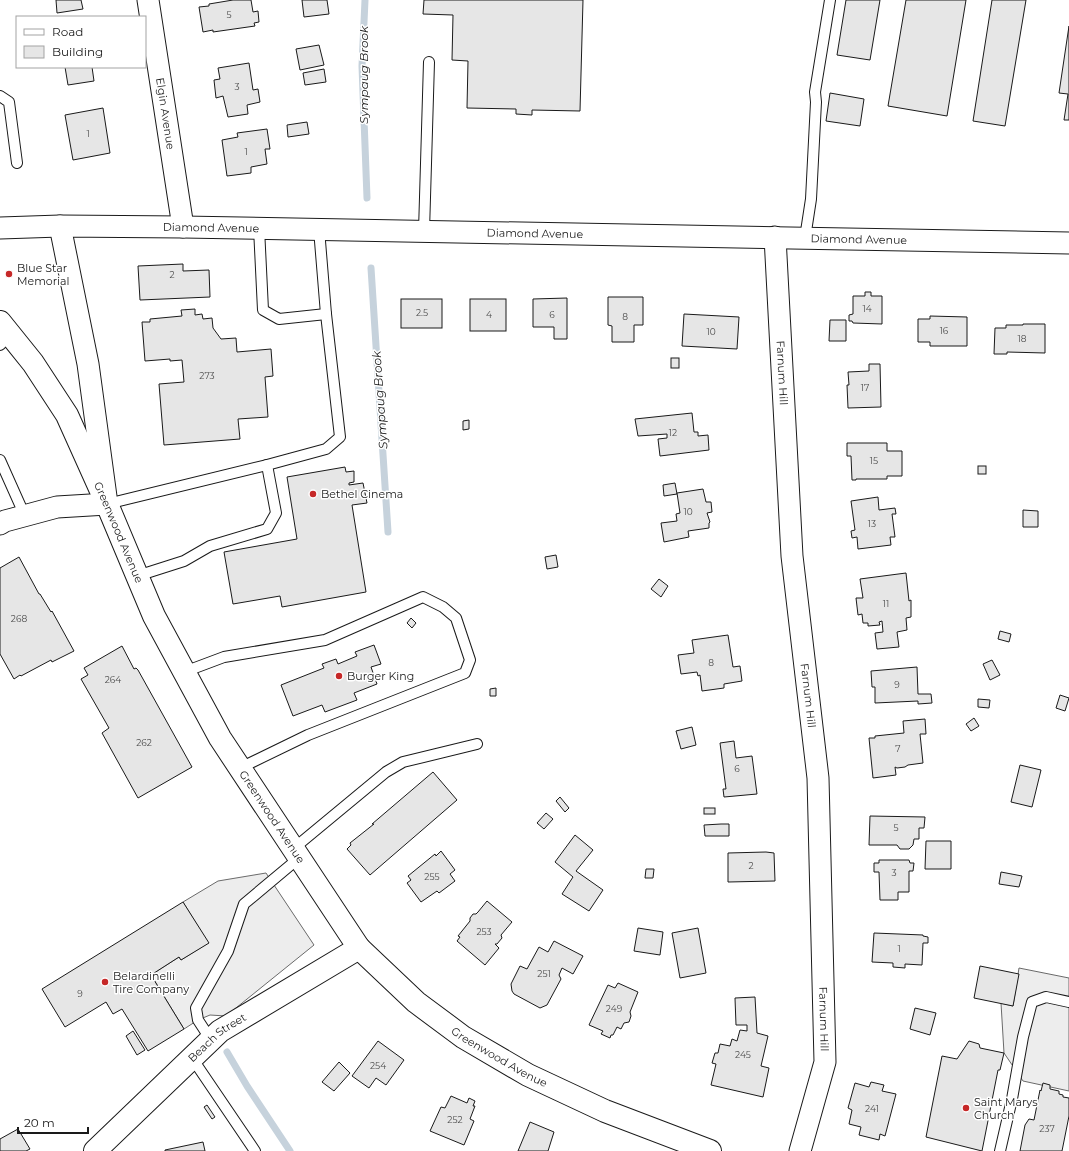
<svg xmlns="http://www.w3.org/2000/svg" width="1069" height="1151" font-family="Montserrat,sans-serif">
<rect width="100%" height="100%" fill="#fff"/>
<g fill="#ededed" stroke="#6a6a6a">
<path d="M266 873 314 945 226 1016 210 1015 198 1020 184 1029 151 975 179 957 181 960 208 943 183 902 218 881Z"/>
<path d="M1019 968 1069 978V1091L1023 1081 1004 1053 1001 1003 1013 1006Z"/>
</g>
<g fill="none" stroke-linecap="round" stroke-linejoin="round">
<g stroke="#c6d2dc" stroke-width="7">
<path d="M365 0 362 66 367 198"/>
<path d="M371 268 388 532"/>
<path d="M227 1052 247 1086 290 1151"/>
</g>
</g>
<g fill="#e6e6e6" stroke="#1a1a1a">
<path d="M56 0H81L83 9 57 13Z"/>
<path d="M233 0H251L253 12 258 11 259 22 254 23 255 26 213 32V30L203 32 199 7 209 6V4Z"/>
<path d="M302 0H327L329 14 304 17Z"/>
<path d="M424 0H583L580 111 532 110V115L516 114V109L467 108 468 61 452 60 453 15 423 14Z"/>
<path d="M846 0H880L870 60 837 55Z"/>
<path d="M906 0H966L947 116 888 106Z"/>
<path d="M992 0H1026L1005 126 973 121Z"/>
<path d="M1069 26V120H1064L1068 94 1059 93Z"/>
<path d="M319 45 324 65 300 70 296 49Z"/>
<path d="M249 63 253 90 258 89 260 102 247 105 248 114 228 117 223 96 216 98 214 80 220 79 218 68Z"/>
<path d="M65 67H92L94 81 68 85Z"/>
<path d="M324 69 326 82 305 85 303 73Z"/>
<path d="M830 93 864 99 860 126 826 121Z"/>
<path d="M103 108 110 153 73 160 65 115Z"/>
<path d="M307 122 309 134 288 137 287 125Z"/>
<path d="M267 129 270 149H265L267 164 251 167V173L227 176 222 140 238 137 237 133Z"/>
<path d="M183 264V271L209 270 210 297 140 300 138 266Z"/>
<path d="M865 292H871V296H882V324L853 323 852 321H849V315L853 314V296H865Z"/>
<path d="M608 297H643V325H634V342H612V326L608 325Z"/>
<path d="M567 298V339H554V327H533V299Z"/>
<rect x="401" y="299" width="41" height="29"/>
<rect x="470" y="299" width="36" height="32"/>
<path d="M195 309V315L202 314 203 319 212 318 213 328 221 339 236 338 237 352 271 349 273 376 265 377 268 417 238 419 240 439 164 445 159 384 184 382 182 360 170 361V359L145 361 142 322H150V319L182 316 181 310Z"/>
<path d="M684 314 739 317 737 349 682 346Z"/>
<path d="M930 316 967 317V346H930V342H918V319H930Z"/>
<path d="M830 320H846V341H829Z"/>
<path d="M1023 324H1045V353L1007 352V354H994L995 328H1006V325H1023Z"/>
<rect x="671" y="358" width="8" height="10"/>
<path d="M869 364H880L881 407 848 408 847 385H849L848 372 869 371Z"/>
<path d="M692 413 694 432H698V436L708 435 709 450 660 456 658 439 667 438V434L638 436 635 419Z"/>
<path d="M469 420V429L463 430V421Z"/>
<path d="M847 443H887V451H902V476H887V479H856V480H852L851 456H847Z"/>
<rect x="978" y="466" width="8" height="8"/>
<path d="M345 467 346 472 354 471V482L349 483V485L363 483 367 503 352 505 366 592 282 607 280 596 233 604 224 552 297 539 287 477Z"/>
<path d="M675 483 677 494 664 496 663 485Z"/>
<path d="M703 489 706 502H711L712 512 707 513 710 522 709 523V528L688 531 689 537 664 542 661 523 677 521 676 514 680 513 677 493Z"/>
<path d="M878 497 879 510 895 508 896 514H892L895 537H890L891 545 858 549 857 537 852 538 851 531 855 530 851 501Z"/>
<path d="M1023 510 1038 511V527H1023Z"/>
<path d="M556 555 558 567 547 569 545 557Z"/>
<path d="M19 557 39 594H40L51 612 52 611 74 651 52 662 51 660 21 676 20 675 14 679 0 654V568Z"/>
<path d="M906 573 909 601 911 600V617L906 618 907 630 897 632 899 647 877 649 875 633 883 632 882 621 879 622 880 625 868 626V623H863L862 614 858 615 856 598H863L860 579Z"/>
<path d="M659 579 668 586 661 597 651 589Z"/>
<path d="M411 618 416 623 412 628 407 623Z"/>
<path d="M1000 631 1011 634 1009 642 998 639Z"/>
<path d="M728 635 733 667 740 666 742 681 724 684V688L702 691 700 675 698 676 697 672 681 674 678 655 694 653 692 640Z"/>
<path d="M374 645 381 664 371 667 377 684 354 693 357 700 325 712 322 705 293 716 281 685 324 668 322 664 336 659 338 664 357 656 355 652Z"/>
<path d="M122 646 134 669 136 668 138 670 192 767 138 798 102 733 109 728 81 679 88 675 84 668Z"/>
<path d="M992 660 1000 675 990 680 983 664Z"/>
<path d="M917 667 918 694H931L932 703 918 704V701L875 703V687H872L871 671Z"/>
<path d="M496 688V696H490V689Z"/>
<path d="M1060 695 1069 698 1065 711 1056 708Z"/>
<path d="M978 699 990 700 989 708 978 707Z"/>
<path d="M974 718 979 726 971 731 966 724Z"/>
<path d="M925 719 926 734H920L923 763 908 765 905 767 897 768 895 767 896 775 873 778 869 738H875V736L904 733 903 721Z"/>
<path d="M692 727 696 745 681 749 676 731Z"/>
<path d="M734 741 736 758 752 756 757 794 724 797 723 789H726L720 743Z"/>
<path d="M1020 765 1041 770 1032 807 1011 802Z"/>
<path d="M433 772 457 800 370 875 347 849 351 845 350 843 374 824H372Z"/>
<path d="M560 797 569 808 565 812 556 801Z"/>
<rect x="704" y="808" width="11" height="6"/>
<path d="M546 813 553 819 544 829 537 823Z"/>
<path d="M870 816 925 817 924 828H919V839H914L913 845 909 849H900L897 845H869Z"/>
<path d="M721 824H729V836H705L704 825Z"/>
<path d="M575 835 593 850 576 871 603 890 589 911 562 894 573 877 555 862Z"/>
<path d="M926 841H951V869H925Z"/>
<path d="M441 851 455 870 450 874 455 881 439 893 437 891 421 902 407 883 411 880 408 876 435 854 436 856Z"/>
<path d="M766 852 774 853 775 881 728 882V853Z"/>
<path d="M879 860H909L910 863H914L913 871H909V892H898V900H880L879 872H874V863H879Z"/>
<path d="M646 869H654L653 878H645Z"/>
<path d="M1001 872 1022 876 1019 887 999 884Z"/>
<path d="M487 901 512 922 501 935 502 938 497 944H495L499 948 485 965 457 941 460 937 458 936 470 921V918L473 914H476L478 912Z"/>
<path d="M183 902 209 943 181 960 179 957 151 975 184 1029 148 1051 122 1009 113 1014 106 1002 65 1027 42 989Z"/>
<path d="M638 928 663 932 660 955 634 951Z"/>
<path d="M698 928 706 973 680 978 672 933Z"/>
<path d="M874 933 923 935V936L928 937V943H923L922 965 905 964V968L893 967V963L872 962Z"/>
<path d="M554 941 583 956 573 974 562 968 559 975 561 979 547 1005 540 1008 514 994 512 991 511 984 520 966 527 969 539 947 548 952Z"/>
<path d="M980 966 1019 974 1013 1006 974 998Z"/>
<path d="M618 983 638 992 630 1012 631 1016 629 1022 624 1023 621 1029 617 1027 613 1035H611L610 1038 601 1034 603 1031 589 1025 608 985 615 988Z"/>
<path d="M755 997 757 1033 768 1036 761 1066 769 1068 763 1097 711 1085 716 1064 712 1063 715 1053H718L720 1044 730 1046 732 1039 737 1041 740 1030 747 1031V1025H736L735 998Z"/>
<path d="M915 1008 936 1013 930 1035 910 1029Z"/>
<path d="M133 1031 145 1050 137 1055 126 1036Z"/>
<path d="M378 1041 404 1060 386 1085 376 1078 369 1088 352 1076Z"/>
<path d="M969 1041 979 1044 980 1048 1004 1053 1000 1070H998L982 1151 926 1137 942 1056 957 1059Z"/>
<path d="M339 1062 350 1073 334 1091 322 1082Z"/>
<path d="M871 1082 884 1085 882 1091 896 1094 885 1136 880 1134 879 1140 859 1135 861 1127 849 1124 852 1110 848 1108 855 1083 869 1087Z"/>
<path d="M1043 1083 1050 1085V1089L1059 1091V1094L1063 1095V1097L1069 1098V1116L1062 1151H1020L1025 1125 1029 1119 1034 1120 1040 1090 1041 1091Z"/>
<path d="M451 1096 467 1103 469 1098 475 1101 473 1106H475L470 1119 474 1121 464 1145 430 1131 441 1107 445 1108Z"/>
<path d="M207 1105 215 1117 212 1119 204 1107Z"/>
<path d="M530 1122 554 1132 548 1151H518Z"/>
<path d="M18 1129 30 1149 26 1151H0V1139Z"/>
<path d="M203 1142 205 1151H165V1150Z"/>
</g>
<g fill="none" stroke-linecap="round" stroke-linejoin="round">
<defs>
<g id="service">
<path d="M0 96 9 102 17 163"/>
<path d="M259 228 263 310 279 319 326 314"/>
<path d="M424 231 429 62"/>
<path d="M805 238 811 199 816 102 815 92 830 0"/>
<path d="M0 345 10 335"/>
<path d="M0 460 25 516"/>
<path d="M107 504 267 465 326 449 340 437 326 314 319 229"/>
<path d="M137 576 184 561 210 546 267 529 276 513 267 465"/>
<path d="M184 672 224 657 325 640 423 597 443 607 456 618 470 660 465 673 308 735 240 768"/>
<path d="M293 849 386 772 403 762 477 744"/>
<path d="M211 1040 198 1020 196 1008 228 951 244 904 299 858"/>
<path d="M192 1058 255 1151"/>
<path d="M1000 1151 1012 1099 1023 1037 1032 1002 1046 997 1069 1002"/>
</g>
<g id="minor">
<path id="s1" d="M148 0 183 227"/>
<path id="s2" d="M0 228 60 226 183 227 1069 243"/>
<path id="s3" d="M775 237 792 556 818 778 825 1062 800 1151"/>
<path d="M0 524 5 521 57 507 107 504 88 364 60 226"/>
</g>
<g id="tertiary">
<path id="s4" d="M95 1151 220 1031 359 948"/>
</g>
<g id="secondary">
<path id="s5" d="M0 322 33 363 67 415 107 504 154 616 220 738 359 948 416 1002 463 1037 528 1075 605 1111 710 1151"/>
</g>
</defs>
<use href="#service" stroke="#1a1a1a" stroke-width="12"/>
<use href="#minor" stroke="#1a1a1a" stroke-width="23"/>
<use href="#tertiary" stroke="#1a1a1a" stroke-width="24"/>
<use href="#secondary" stroke="#1a1a1a" stroke-width="24"/>
<use href="#service" stroke="#fff" stroke-width="10"/>
<use href="#minor" stroke="#fff" stroke-width="21"/>
<use href="#tertiary" stroke="#fff" stroke-width="22"/>
<use href="#secondary" stroke="#fff" stroke-width="22"/>
</g>
<g fill="#c62828" stroke="#fff" stroke-width="1.5">
<circle cx="9" cy="274" r="4"/>
<circle cx="313" cy="494" r="4"/>
<circle cx="339" cy="676" r="4"/>
<circle cx="105" cy="982" r="4"/>
<circle cx="966" cy="1108" r="4"/>
</g>
<g text-anchor="middle" stroke-width="3" stroke-linejoin="round" paint-order="stroke">
<g font-size="9" fill="#4d4d4d">
<text x="229" y="18">5</text>
<text x="237" y="90">3</text>
<text x="88" y="137">1</text>
<text x="246" y="155">1</text>
<text x="172" y="278">2</text>
<text x="867" y="312">14</text>
<text x="422" y="316">2.5</text>
<text x="489" y="318">4</text>
<text x="552" y="318">6</text>
<text x="625" y="320">8</text>
<text x="944" y="334">16</text>
<text x="711" y="335">10</text>
<text x="1022" y="342">18</text>
<text x="207" y="379">273</text>
<text x="865" y="391">17</text>
<text x="673" y="436">12</text>
<text x="874" y="464">15</text>
<text x="688" y="515">10</text>
<text x="872" y="527">13</text>
<text x="886" y="607">11</text>
<text x="19" y="622">268</text>
<text x="711" y="666">8</text>
<text x="113" y="683">264</text>
<text x="897" y="688">9</text>
<text x="144" y="746">262</text>
<text x="898" y="752">7</text>
<text x="737" y="772">6</text>
<text x="896" y="831">5</text>
<text x="751" y="869">2</text>
<text x="894" y="876">3</text>
<text x="432" y="880">255</text>
<text x="484" y="935">253</text>
<text x="899" y="952">1</text>
<text x="544" y="977">251</text>
<text x="80" y="997">9</text>
<text x="614" y="1012">249</text>
<text x="743" y="1058">245</text>
<text x="378" y="1069">254</text>
<text x="872" y="1112">241</text>
<text x="455" y="1123">252</text>
<text x="1047" y="1132">237</text>
</g>
<g font-size="11" fill="#1a1a1a" stroke="#fff">
<text dy="4" stroke="none"><textPath href="#s1" startOffset="115">Elgin Avenue</textPath></text>
<text dy="4" stroke="none"><textPath href="#s2" startOffset="211">Diamond Avenue</textPath></text>
<text dy="4" stroke="none"><textPath href="#s2" startOffset="535">Diamond Avenue</textPath></text>
<text dy="4" stroke="none"><textPath href="#s2" startOffset="859">Diamond Avenue</textPath></text>
<text dy="4" stroke="none"><textPath href="#s3" startOffset="136">Farnum Hill</textPath></text>
<text dy="4" stroke="none"><textPath href="#s5" startOffset="243">Greenwood Avenue</textPath></text>
<text dy="4" stroke="none"><textPath href="#s3" startOffset="460">Farnum Hill</textPath></text>
<text dy="4" stroke="none"><textPath href="#s5" startOffset="567">Greenwood Avenue</textPath></text>
<text dy="4" stroke="none"><textPath href="#s3" startOffset="784">Farnum Hill</textPath></text>
<text dy="4" stroke="none"><textPath href="#s4" startOffset="167">Beach Street</textPath></text>
<text dy="4" stroke="none"><textPath href="#s5" startOffset="903">Greenwood Avenue</textPath></text>
</g>
<g font-size="11" fill="#1a1a1a" stroke="#fff" text-anchor="start">
<text x="17" y="272">Blue Star<tspan x="17" dy="13">Memorial</tspan></text>
<text x="321" y="498">Bethel Cinema</text>
<text x="347" y="680">Burger King</text>
<text x="113" y="980">Belardinelli<tspan x="113" dy="13">Tire Company</tspan></text>
<text x="974" y="1106">Saint Marys<tspan x="974" dy="13">Church</tspan></text>
</g>
<g font-size="12" font-style="italic" fill="#1a1a1a" stroke="#fff">
<text transform="translate(364 75) rotate(-90)" y="4">Sympaug Brook</text>
<text transform="translate(380 400) rotate(-94)" y="4">Sympaug Brook</text>
</g>
</g>
<rect x="16" y="16" width="130" height="52" fill="#ffffff" stroke="#a3a3a3"/>
<rect x="24" y="29" width="20" height="6" fill="#ffffff" stroke="#a3a3a3"/>
<text x="52" y="36" font-size="12" fill="#1a1a1a">Road</text>
<rect x="24" y="46" width="20" height="12" fill="#e6e6e6" stroke="#a3a3a3"/>
<text x="52" y="56" font-size="12" fill="#1a1a1a">Building</text>
<path d="M18 1127v6h70v-6" fill="none" stroke="#1a1a1a" stroke-width="2"/>
<text x="24" y="1127" font-size="12" fill="#1a1a1a" stroke="#ffffff" stroke-width="3" paint-order="stroke">20 m</text>
</svg>
